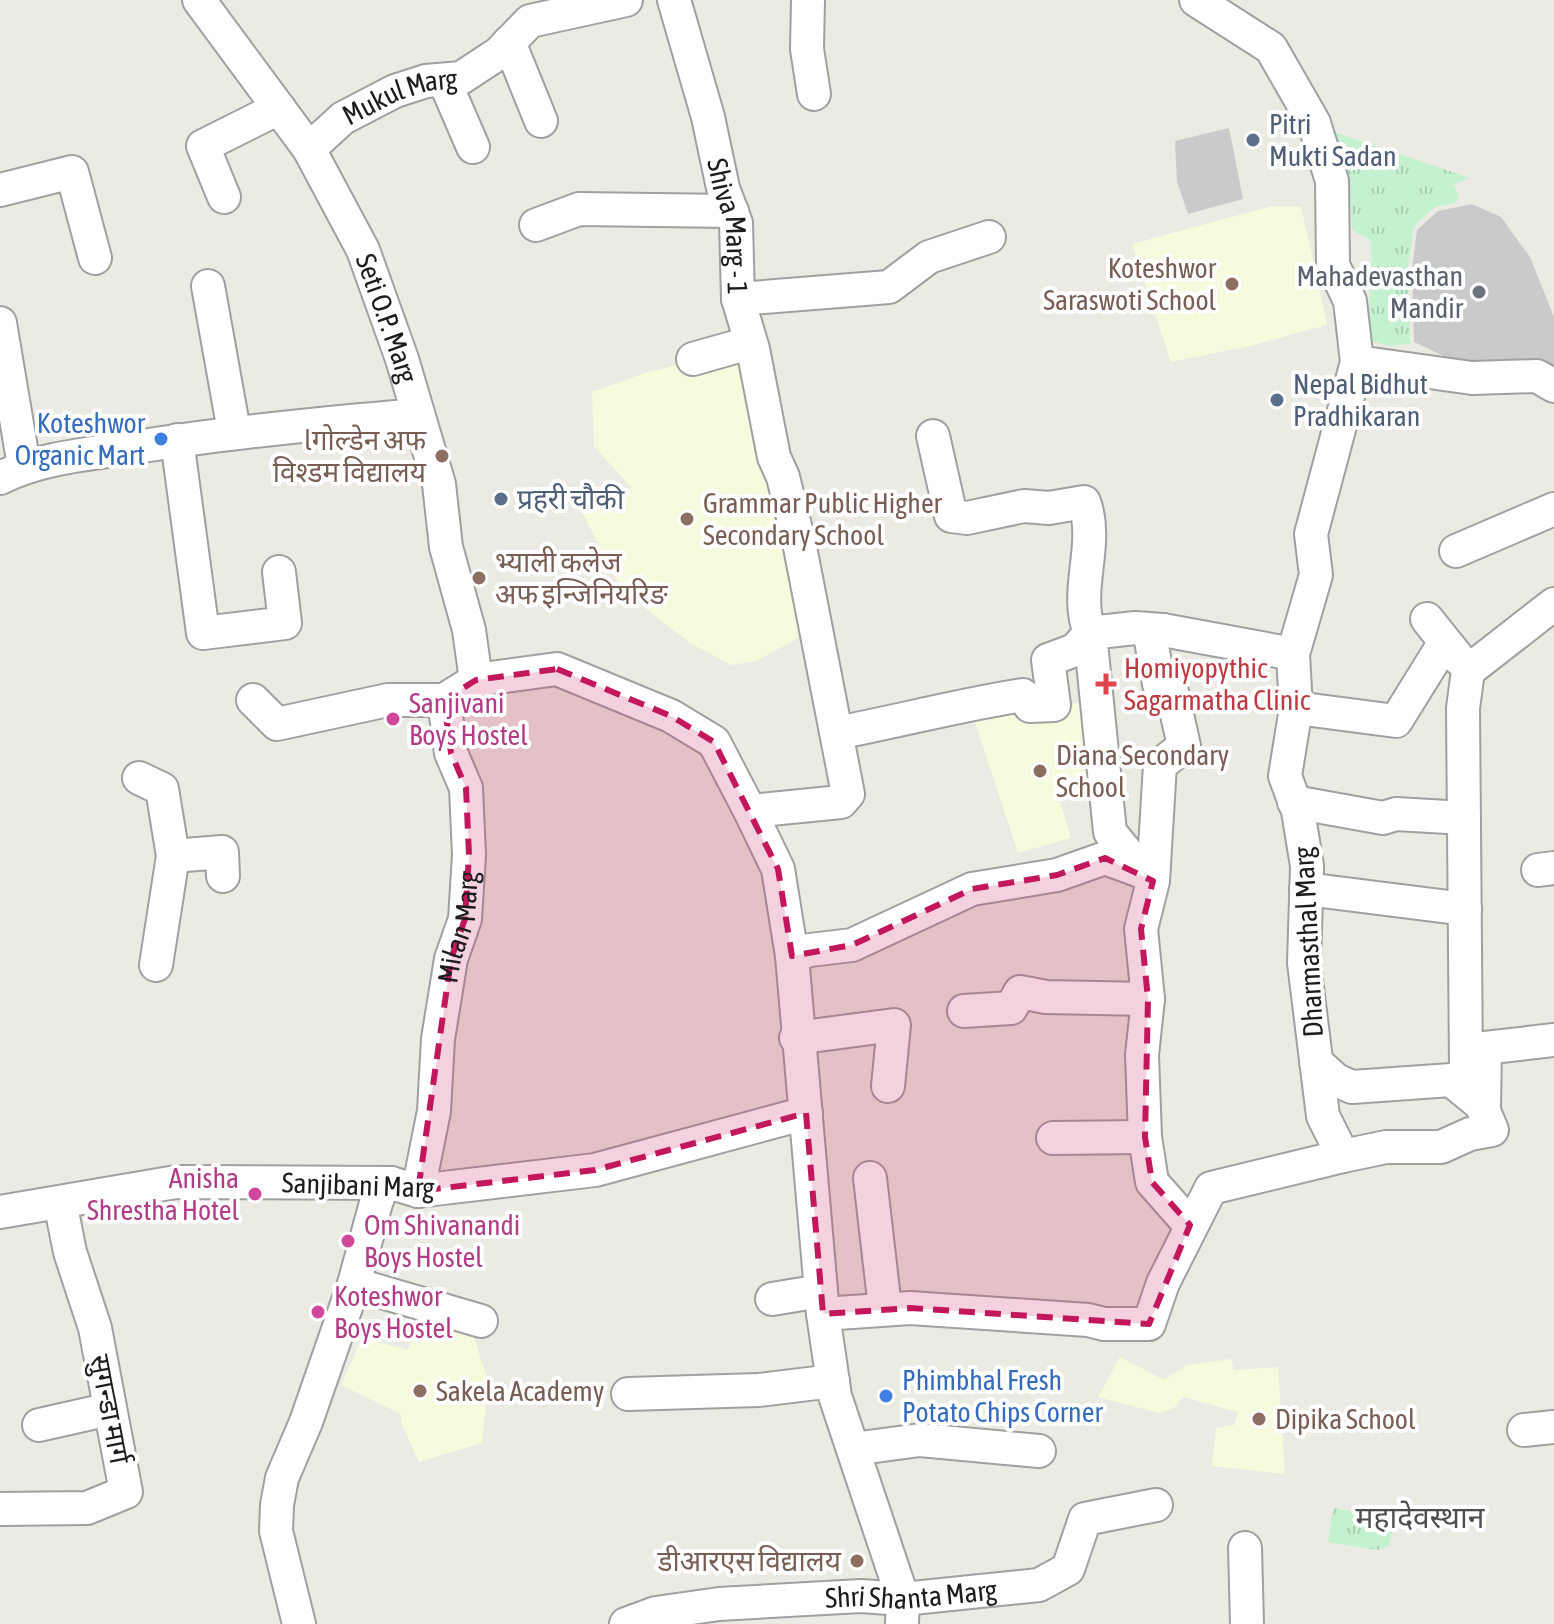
<svg xmlns="http://www.w3.org/2000/svg" width="1554" height="1624" font-family="'Asap Condensed','Noto Sans Devanagari',sans-serif">
<defs>
<pattern id="park-tufts" width="24" height="20" patternUnits="userSpaceOnUse" patternTransform="scale(2)"><rect width="24" height="20" fill="#c4f2d0"/><path d="M3 7l-1-3M5 7V3M7 7l1-3M15 17l-1-3M17 17v-4M19 17l1-3" fill="none" stroke="#a8cfb2"/></pattern>
</defs>
<rect width="100%" height="100%" fill="#ecebe3"/>
<g fill="#f6fbde">
<path d="M1272 206 1301 207 1327 325 1250 346 1171 362 1132 244Z"/>
<path d="M738 351 825 613 801 636 757 661 731 665 690 643 622 590 579 506 632 488 594 446 592 392 648 372Z"/>
<path d="M1087 703 1091 779 1057 792 1071 838 1018 853 970 707Z"/>
<path d="M427 1311 469 1323 488 1381 482 1443 419 1462 401 1423V1414L341 1385 362 1338 408 1350Z"/>
<path d="M1120 1357 1164 1380 1187 1365 1231 1359 1234 1370 1278 1367 1285 1474 1212 1466 1216 1428 1234 1425 1238 1412 1183 1397 1174 1408 1159 1413 1098 1397Z"/>
</g>
<g fill="#cacaca">
<path d="M1229 128 1243 199 1188 214 1177 182 1175 141Z"/>
<path d="M1472 204 1501 217 1530 257 1554 317V367L1505 371 1452 360 1414 342 1412 269 1417 230 1438 211Z"/>
</g>
<g fill="url(#park-tufts)">
<path d="M1331 131 1470 178 1454 184 1459 197 1455 203 1435 207 1414 226 1408 266 1410 344 1390 346 1369 341C1366 306 1375 275 1370 240L1352 230 1351 208Z"/>
<path d="M1333 1508 1372 1514 1371 1522 1393 1527 1389 1546 1377 1550 1328 1542Z"/>
</g>
<g fill="none" stroke-linecap="round" stroke-linejoin="round">
<defs>
<g id="minor">
<path id="s1" d="M199 0 309 149 363 250 402 359 439 484 446 547 469 630 476 680"/>
<path id="s2" d="M674 0 708 117 723 188 736 223 738 299 753 349 774 457 783 477 799 542 848 794 841 802 750 811"/>
<path d="M808 0 807 49 814 94"/>
<path d="M509 42 541 121"/>
<path d="M444 80 473 147"/>
<path id="s3" d="M309 149 343 118 395 91 426 81 461 78 499 53 530 21 626 0"/>
<path d="M0 190 72 172 95 258"/>
<path d="M224 197 203 146 279 108"/>
<path d="M536 225 579 209 732 211"/>
<path d="M208 286 234 431"/>
<path d="M738 299 889 287 929 257 989 237"/>
<path d="M0 323 24 466"/>
<path d="M693 359 749 343"/>
<path d="M1357 362 1472 378 1537 376 1554 386"/>
<path d="M177 440 203 633 285 623 279 572"/>
<path d="M0 478C43 457 90 454 137 447 230 432 324 423 418 415"/>
<path d="M1456 551 1554 509"/>
<path d="M1427 619 1459 659"/>
<path d="M1163 630 1151 641 1159 684 1172 692 1184 746 1160 765 1153 881 1141 929 1148 999 1142 1055 1145 1137 1152 1182 1190 1225"/>
<path d="M253 700 277 724 388 700H444"/>
<path d="M1296 708 1396 721 1445 642"/>
<path d="M837 733C899 721 960 705 1023 695L1030 706 1054 705 1048 660 1075 650 1090 633C1073 591 1100 544 1084 502L1049 508 1024 506 967 518 951 516 933 436"/>
<path d="M139 778 162 789 173 856 222 852 223 876"/>
<path d="M1294 802 1383 818 1396 814 1464 818"/>
<path d="M1141 870 1110 832 1090 633 1135 628 1163 630 1293 654"/>
<path d="M1538 870 1554 868"/>
<path d="M1306 889 1465 909"/>
<path d="M792 956 810 950 852 945 972 889 1057 875 1105 858 1143 872"/>
<path d="M156 965 173 856"/>
<path d="M964 1011 1011 1008 1020 992 1046 997 1148 999"/>
<path d="M796 1038 894 1025 888 1086"/>
<path d="M1316 1062 1336 1080 1352 1087 1451 1080 1484 1107 1485 1048 1554 1040"/>
<path d="M1053 1138 1145 1137"/>
<path d="M1343 1156 1386 1147H1441L1470 1134 1492 1130 1466 1069 1463 708 1468 671 1554 604"/>
<path d="M870 1178 885 1308"/>
<path id="s4" d="M418 1191 434 1111 438 1039 451 959 465 919 469 855 466 788 451 753 444 700 476 680 557 669 671 716 714 742 750 811 778 869 792 956 823 1314 835 1396 903 1599 902 1624"/>
<path d="M0 1212 176 1182 391 1183 418 1191 595 1170 806 1113"/>
<path d="M354 1284 481 1321"/>
<path d="M772 1299 821 1291"/>
<path d="M823 1314 910 1308 1088 1320 1104 1324H1149L1163 1283 1211 1188 1343 1156 1323 1116 1304 963 1307 866 1298 811 1285 776 1296 708 1293 654 1316 575 1311 534 1357 362 1350 301 1333 265 1332 181 1314 123 1271 48 1196 0"/>
<path d="M628 1394 759 1390 833 1381"/>
<path d="M39 1425 110 1409"/>
<path d="M1524 1430 1554 1427"/>
<path d="M853 1449 920 1440 1039 1451"/>
<path d="M0 1509 87 1508 126 1492 95 1328 70 1252 60 1202"/>
<path d="M1245 1548 1247 1624"/>
<path d="M299 1624 276 1531 277 1505 282 1478 306 1422 354 1284 376 1203 380 1192 391 1183"/>
<path id="s5" d="M626 1624 656 1613 719 1604 861 1596 903 1599 1039 1585 1068 1569 1085 1519 1156 1505"/>
</g>
</defs>
<use href="#minor" stroke="#a0a0a0" stroke-width="36"/>
<use href="#minor" stroke="#fff" stroke-width="32"/>
</g>
<path fill="#c2185b" fill-opacity="0.2" stroke="#c2185b" stroke-width="6" stroke-dasharray="16 10" stroke-linejoin="round" d="M557 669 671 716 714 742 778 869 792 956 852 945 972 889 1057 875 1105 858 1153 881 1141 929 1148 999 1145 1137 1152 1182 1190 1225 1149 1324 910 1308 823 1314 806 1113 595 1170 418 1191 451 959 465 919 469 855 466 788 451 753 444 700 476 680Z"/>
<g fill="#5c6f8a" stroke="#fff" stroke-width="3">
<circle cx="1253" cy="140" r="8"/>
<circle cx="1277" cy="400" r="8"/>
<circle cx="501" cy="499" r="8"/>
</g>
<g fill="#8d6e63" stroke="#fff" stroke-width="3">
<circle cx="1232" cy="284" r="8"/>
<circle cx="442" cy="456" r="8"/>
<circle cx="687" cy="519" r="8"/>
<circle cx="479" cy="578" r="8"/>
<circle cx="1040" cy="771" r="8"/>
<circle cx="420" cy="1391" r="8"/>
<circle cx="1259" cy="1419" r="8"/>
<circle cx="857" cy="1561" r="8"/>
</g>
<circle fill="#6b7280" stroke="#fff" stroke-width="3" cx="1479" cy="292" r="8"/>
<g fill="#3f7fe0" stroke="#fff" stroke-width="3">
<circle cx="161" cy="439" r="8"/>
<circle cx="886" cy="1396" r="8"/>
</g>
<path fill="#e0444e" stroke="#fff" stroke-width="3" d="M1102 672h8v8h8v8h-8v8h-8v-8h-8v-8h8z"/>
<g fill="#d1479c" stroke="#fff" stroke-width="3">
<circle cx="393" cy="719" r="8"/>
<circle cx="255" cy="1194" r="8"/>
<circle cx="348" cy="1241" r="8"/>
<circle cx="318" cy="1312" r="8"/>
</g>
<g text-anchor="middle" stroke-width="8" stroke-linejoin="round" paint-order="stroke">
<g font-size="28" fill="#1c1c1c" stroke="#fff">
<text dy="10" stroke="none"><textPath href="#s3" startOffset="108">Mukul Marg</textPath></text>
<text dy="10" stroke="none"><textPath href="#s2" startOffset="234">Shiva Marg - 1</textPath></text>
<text dy="10" stroke="none"><textPath href="#s1" startOffset="372">Seti O.P. Marg</textPath></text>
<text dy="10" stroke="none"><textPath href="#s4" startOffset="268">Milan Marg</textPath></text>
<text transform="translate(1308 942) rotate(-93)" y="10">Dharmasthal Marg</text>
<text transform="translate(358 1185) rotate(2)" y="10">Sanjibani Marg</text>
<text transform="translate(110 1409) rotate(79)" y="10">सुगन्डा मार्ग</text>
<text dy="10" stroke="none"><textPath href="#s5" startOffset="288">Shri Shanta Marg</textPath></text>
</g>
<g font-size="28" fill="#4e5e75" stroke="#fff" text-anchor="start">
<text x="1269" y="134">Pitri<tspan x="1269" dy="32">Mukti Sadan</tspan></text>
<text x="1293" y="394">Nepal Bidhut<tspan x="1293" dy="32">Pradhikaran</tspan></text>
<text x="517" y="509">प्रहरी चौकी</text>
</g>
<g font-size="28" fill="#785e54" stroke="#fff" text-anchor="start">
<text x="1216" y="278" text-anchor="end">Koteshwor<tspan x="1216" dy="32">Saraswoti School</tspan></text>
<text x="426" y="450" text-anchor="end">lगोल्डेन अफ<tspan x="426" dy="32">विश्डम विद्यालय</tspan></text>
<text x="703" y="513">Grammar Public Higher<tspan x="703" dy="32">Secondary School</tspan></text>
<text x="495" y="572">भ्याली कलेज<tspan x="495" dy="32">अफ इन्जिनियरिङ</tspan></text>
<text x="1056" y="765">Diana Secondary<tspan x="1056" dy="32">School</tspan></text>
<text x="436" y="1401">Sakela Academy</text>
<text x="1275" y="1429">Dipika School</text>
<text x="841" y="1571" text-anchor="end">डीआरएस विद्यालय</text>
</g>
<g font-size="28" fill="#5b616d" stroke="#fff" text-anchor="end">
<text x="1463" y="286">Mahadevasthan<tspan x="1463" dy="32">Mandir</tspan></text>
</g>
<g font-size="28" fill="#366cbe" stroke="#fff" text-anchor="end">
<text x="145" y="433">Koteshwor<tspan x="145" dy="32">Organic Mart</tspan></text>
<text x="902" y="1390" text-anchor="start">Phimbhal Fresh<tspan x="902" dy="32">Potato Chips Corner</tspan></text>
</g>
<g font-size="28" fill="#be3a42" stroke="#fff" text-anchor="start">
<text x="1124" y="678">Homiyopythic<tspan x="1124" dy="32">Sagarmatha Clinic</tspan></text>
</g>
<g font-size="28" fill="#b23c85" stroke="#fff" text-anchor="start">
<text x="409" y="713">Sanjivani<tspan x="409" dy="32">Boys Hostel</tspan></text>
<text x="239" y="1188" text-anchor="end">Anisha<tspan x="239" dy="32">Shrestha Hotel</tspan></text>
<text x="364" y="1235">Om Shivanandi<tspan x="364" dy="32">Boys Hostel</tspan></text>
<text x="334" y="1306">Koteshwor<tspan x="334" dy="32">Boys Hostel</tspan></text>
</g>
<g font-size="30" fill="#4f4f4f" stroke="#fff">
<text x="1420" y="1528">महादेवस्थान</text>
</g>
</g>
</svg>
